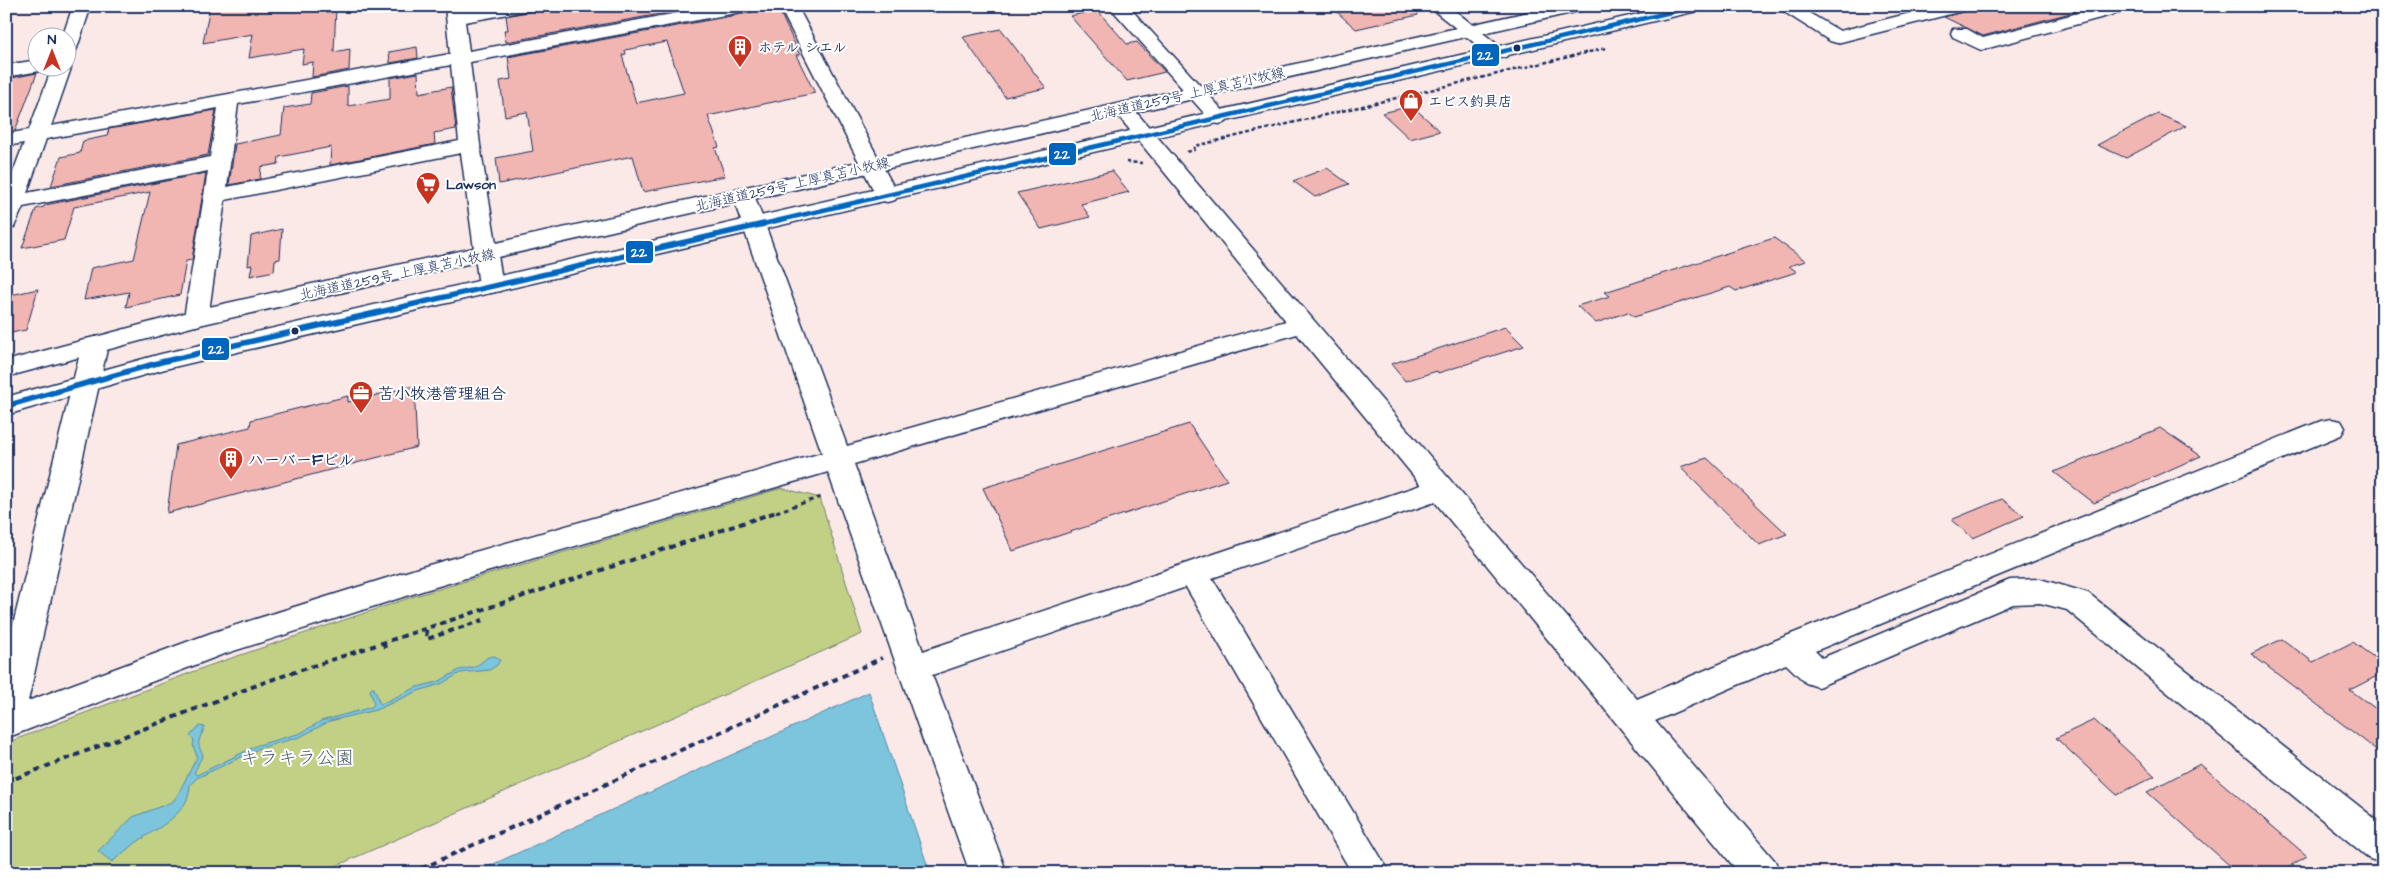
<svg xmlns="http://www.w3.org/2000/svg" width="2389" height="879" font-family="'Architects Daughter','Klee One',sans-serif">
<rect width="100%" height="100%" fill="#fbe9e8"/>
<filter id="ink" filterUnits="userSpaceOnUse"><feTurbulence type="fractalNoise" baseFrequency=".02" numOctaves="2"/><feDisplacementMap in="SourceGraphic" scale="10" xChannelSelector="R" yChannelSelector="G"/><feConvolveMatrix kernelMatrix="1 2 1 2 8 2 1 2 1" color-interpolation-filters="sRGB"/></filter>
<g filter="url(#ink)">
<path fill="#c2d085" stroke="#6e8072" d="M782 488 820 498 862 634 320 873H6V743L208 666 415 596Z"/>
<g fill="#7bc5dc" stroke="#5589aa">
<path d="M495 656 500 660 497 665 490 670 460 673 441 684 418 691 376 710 330 721 300 737 260 748 197 778 190 785C190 814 157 828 137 842 128 848 121 855 112 862L98 851 133 817 172 802 177 796 197 757 193 745 194 740 190 736 199 726 205 727C200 739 195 742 203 754L194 773 197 775 258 745 301 733 321 721 372 707 374 704 370 690 372 688H374L379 702 381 704 417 687 438 682 459 670 475 667 488 657Z"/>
<path d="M869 692 930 873H474Z"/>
</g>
<g fill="#f1b5b2" stroke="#1b2f5e" fill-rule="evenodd">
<path d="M210 6H336L334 52 350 49 349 70 312 77 313 62 302 64 304 49 249 58 253 34 203 43Z"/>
<path d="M559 6H704L506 42 504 30H508L506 16Z"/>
<path d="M758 6H777L800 55H796L815 93 708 116 719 147 715 148 725 176 643 192 633 156 499 184 496 158 533 151 527 112 505 116 500 81 511 79 508 57 753 12ZM667 42 684 93 636 103 622 55 626 54 625 50Z"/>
<path d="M1330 6H1417L1418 15 1356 29Z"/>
<path d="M1985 6H2067L2074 12 1983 36 1944 17Z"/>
<path d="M1097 10 1127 44 1137 42 1165 72 1127 81 1070 16Z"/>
<path d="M1001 29 1046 88 1005 97 963 37Z"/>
<path d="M417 47 418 58 390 63 389 52Z"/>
<path d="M37 73 15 131 6 132V79Z"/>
<path d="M418 73 419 93 451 87 456 129 434 133 435 144 330 165 331 147 279 157 278 164 261 167 260 179 229 185 235 144 281 135 284 108 310 104 311 93 348 86V106L390 99V78Z"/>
<path d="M1412 106 1440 131 1410 139 1382 113Z"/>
<path d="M216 110 208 155 51 186 61 157 80 153 83 141 107 136 109 129Z"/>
<path d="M2158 114 2186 126 2126 158 2097 145Z"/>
<path d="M1327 168 1349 184 1315 197 1293 181Z"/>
<path d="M1112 171 1129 192 1081 204 1090 217 1041 229 1017 193Z"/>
<path d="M206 173 192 260 186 261 180 295 126 307 129 292 84 300 91 268 134 259 150 192 74 207 64 240 22 248 36 209 44 207 45 205Z"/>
<path d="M282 229 280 259 275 260 274 271 250 276 252 265 248 266 251 236Z"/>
<path d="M1774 238 1806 261 1789 266 1797 272 1736 291 1730 287 1634 317 1628 312 1596 323 1577 306 1610 296 1605 292Z"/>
<path d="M38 289 26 330 6 334V296Z"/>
<path d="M1505 327 1524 346 1438 373 1437 371 1405 381 1391 364Z"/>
<path d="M414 386 417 447 167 513 176 445 250 427 251 420 348 396V402Z"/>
<path d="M1189 424 1227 480 1013 551 983 488Z"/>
<path d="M2160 428 2201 456 2094 503 2054 472Z"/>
<path d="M1707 458 1787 534 1759 545 1680 467Z"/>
<path d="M2002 499 2024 516 1973 538 1951 520Z"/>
<path d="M2282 639 2313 662 2353 642 2383 664V673L2350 690 2383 714V755L2251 654Z"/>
<path d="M2094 720 2155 776 2117 795 2056 738Z"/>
<path d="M2200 764 2307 856 2278 873H2238L2147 792Z"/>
</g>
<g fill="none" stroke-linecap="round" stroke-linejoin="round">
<defs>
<g id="minor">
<path d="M73 6H91L77 48 75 52 68 54V38H62Z"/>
<path d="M445 6H463L464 11 492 6H533L530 10 524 11 465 22 469 51 716 6H756L753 10 747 11 470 62 480 145 503 286 500 291 491 293 482 291 479 286 461 153 225 200 208 318 205 323 196 326 187 323 184 318 208 171 23 207 14 227 6 229V191L24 143 6 146V134L29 130 52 68H68V64L71 68 51 126 450 54ZM451 65 459 141 227 187 238 104ZM218 108 210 157 27 193 46 139Z"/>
<path d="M779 6H797L898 195 895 200 887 202 879 200 876 195Z"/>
<path d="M1109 6H1128L1226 114 1229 118 1226 122 1219 124 1212 122Z"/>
<path d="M1428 6H1449L1508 53 1506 57H1492Z"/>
<path d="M1775 6H1797L1840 31 1938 6H1969L1966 10 1837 43 1830 41Z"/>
<path d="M2069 6H2133L2130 10 1981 50 1953 37 1951 33 1953 29H1967L1983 38 2078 13Z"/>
<path d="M2365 6H2383V15L2368 10Z"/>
<path d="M38 60V68H47L45 70 6 77V65Z"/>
<path d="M1123 103 1130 105 1637 699 1779 639 2321 421 2331 419 2341 421 2345 428 2341 435 1815 651 1822 658 2010 580 2040 579 2088 593 2383 825V863L2370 859 2067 610 2040 603 2013 604 1818 687 1806 683 1786 664 1655 721 1775 861 1780 873H1739L1435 502 1212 578 1390 873H1352L1186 587 932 675 1007 873H970L828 472 425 590 221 655 6 738V653L82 345 86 339 95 337 104 339 108 345 28 701 211 633 422 567 822 453 732 195 735 190 743 188 751 190 754 195 847 446 1286 321 1116 113 1113 109 1116 105ZM1297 334 1421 485 923 651 854 464Z"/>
</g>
<g id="major">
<path d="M1555 6H1589L1586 10 1580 11 199 325 6 377V361L196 310Z"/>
<path d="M1673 6H1706L1703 10 1697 11 165 369 6 415V397L161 354Z"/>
</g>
</defs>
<use href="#minor" stroke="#1b2f5e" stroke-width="3"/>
<use href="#major" stroke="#1b2f5e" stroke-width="3"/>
<g stroke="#1b2f5e" stroke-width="2.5" stroke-dasharray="4 2.5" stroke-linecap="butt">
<path d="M1187 152 1194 150 1195 146 1606 48"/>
<path d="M1126 162 1142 163"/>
</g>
<path stroke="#1b2f5e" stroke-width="3" stroke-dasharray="4.5 4" stroke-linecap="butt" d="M776 512 824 496"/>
<g stroke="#1b2f5e" stroke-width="4" stroke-dasharray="6 4.5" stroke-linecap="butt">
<path d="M426 630 427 639 483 620"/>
<path d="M384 643 385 648"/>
<path d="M6 782 265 682 779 511"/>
<path d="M412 873 882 658"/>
</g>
<use href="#minor" fill="#fff" fill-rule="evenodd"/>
<use href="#major" fill="#fff" fill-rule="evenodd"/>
<defs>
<path id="bus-1-far1" d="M759 225 1697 6"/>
<path id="bus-1" d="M6 406 161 362 764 224"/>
</defs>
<use href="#bus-1-far1" stroke="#fff" stroke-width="7"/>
<use href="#bus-1" stroke="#fff" stroke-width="9"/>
<use href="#bus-1-far1" stroke="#0065bd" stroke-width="4.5"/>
<use href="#bus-1" stroke="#0065bd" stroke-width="5.5"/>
</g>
</g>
<defs>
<symbol id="building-pin" viewBox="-11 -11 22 30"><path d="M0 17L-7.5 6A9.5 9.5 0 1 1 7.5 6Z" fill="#c8321e" stroke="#fff"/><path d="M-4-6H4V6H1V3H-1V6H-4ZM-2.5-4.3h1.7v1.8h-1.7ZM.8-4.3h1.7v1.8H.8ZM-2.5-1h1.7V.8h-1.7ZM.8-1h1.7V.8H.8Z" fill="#fff"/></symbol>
<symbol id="shop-pin" viewBox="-11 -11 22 30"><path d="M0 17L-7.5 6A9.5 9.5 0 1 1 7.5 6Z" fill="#c8321e" stroke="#fff"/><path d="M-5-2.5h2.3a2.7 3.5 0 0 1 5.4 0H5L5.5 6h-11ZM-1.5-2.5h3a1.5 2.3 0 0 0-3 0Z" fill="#fff"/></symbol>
<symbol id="supermarket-pin" viewBox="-11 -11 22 30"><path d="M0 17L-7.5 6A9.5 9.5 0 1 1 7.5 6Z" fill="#c8321e" stroke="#fff"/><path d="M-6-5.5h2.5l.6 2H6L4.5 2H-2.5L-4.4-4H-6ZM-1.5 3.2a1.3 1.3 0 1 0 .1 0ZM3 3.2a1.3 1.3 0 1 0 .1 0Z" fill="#fff"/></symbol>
<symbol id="office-pin" viewBox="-11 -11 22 30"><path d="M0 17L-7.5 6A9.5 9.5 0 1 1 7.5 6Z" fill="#c8321e" stroke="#fff"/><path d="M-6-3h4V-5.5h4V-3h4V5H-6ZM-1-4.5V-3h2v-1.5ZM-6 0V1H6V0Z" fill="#fff"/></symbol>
</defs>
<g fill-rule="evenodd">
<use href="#building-pin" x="726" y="33" width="28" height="38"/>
<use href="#shop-pin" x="1397" y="87" width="28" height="38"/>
<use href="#supermarket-pin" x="414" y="170" width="28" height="38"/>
<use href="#office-pin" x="347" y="379" width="28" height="38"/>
<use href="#building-pin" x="217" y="445" width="28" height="38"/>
</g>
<g fill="#1b2f5e" stroke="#fff" stroke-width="2">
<circle cx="1517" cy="48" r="4.5"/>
<circle cx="295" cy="331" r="4.5"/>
</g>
<g text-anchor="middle" stroke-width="4" stroke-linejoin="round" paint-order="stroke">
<g font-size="14" font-weight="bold" fill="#1b2f5e" stroke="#fff" text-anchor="start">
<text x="758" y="52">ホテル シエル</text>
<text x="1428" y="106">エビス釣具店</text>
<text x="446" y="189">Lawson</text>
</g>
<g font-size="14" fill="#1b2f5e" stroke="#fff">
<text transform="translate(1187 94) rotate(-13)" y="5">北海道道259号 上厚真苫小牧線</text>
<text transform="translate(792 184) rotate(-13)" y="5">北海道道259号 上厚真苫小牧線</text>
<text transform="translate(397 274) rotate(-12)" y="5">北海道道259号 上厚真苫小牧線</text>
</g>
<g font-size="16" font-weight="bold" fill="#1b2f5e" stroke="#fff" text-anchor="start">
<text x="378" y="399">苫小牧港管理組合</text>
<text x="248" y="465">ハーバーFビル</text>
</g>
<g font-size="19" fill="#4d5f6a" stroke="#fff">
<text x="297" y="764">キラキラ公園</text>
</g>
</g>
<g stroke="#fff" stroke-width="2">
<rect x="1471" y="43" width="29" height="24" rx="5" fill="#0065bd"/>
<rect x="1048" y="142" width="29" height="24" rx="5" fill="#0065bd"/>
<rect x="625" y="240" width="29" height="24" rx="5" fill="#0065bd"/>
<rect x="201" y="337" width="29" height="24" rx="5" fill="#0065bd"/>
</g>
<g font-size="14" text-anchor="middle" font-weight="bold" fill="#fff">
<text x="1485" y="60">22</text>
<text x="1062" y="159">22</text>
<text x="639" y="257">22</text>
<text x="216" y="354">22</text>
</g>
<rect width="2389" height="879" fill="none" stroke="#fff" stroke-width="25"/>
<rect x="12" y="12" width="2364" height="854" fill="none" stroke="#1b2f5e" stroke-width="2" filter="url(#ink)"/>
<g transform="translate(52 52)"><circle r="24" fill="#ffffff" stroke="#a4acbf"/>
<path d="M0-4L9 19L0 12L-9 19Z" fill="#c8321e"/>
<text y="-8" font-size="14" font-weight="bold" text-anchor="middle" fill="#1b2f5e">N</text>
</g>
</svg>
